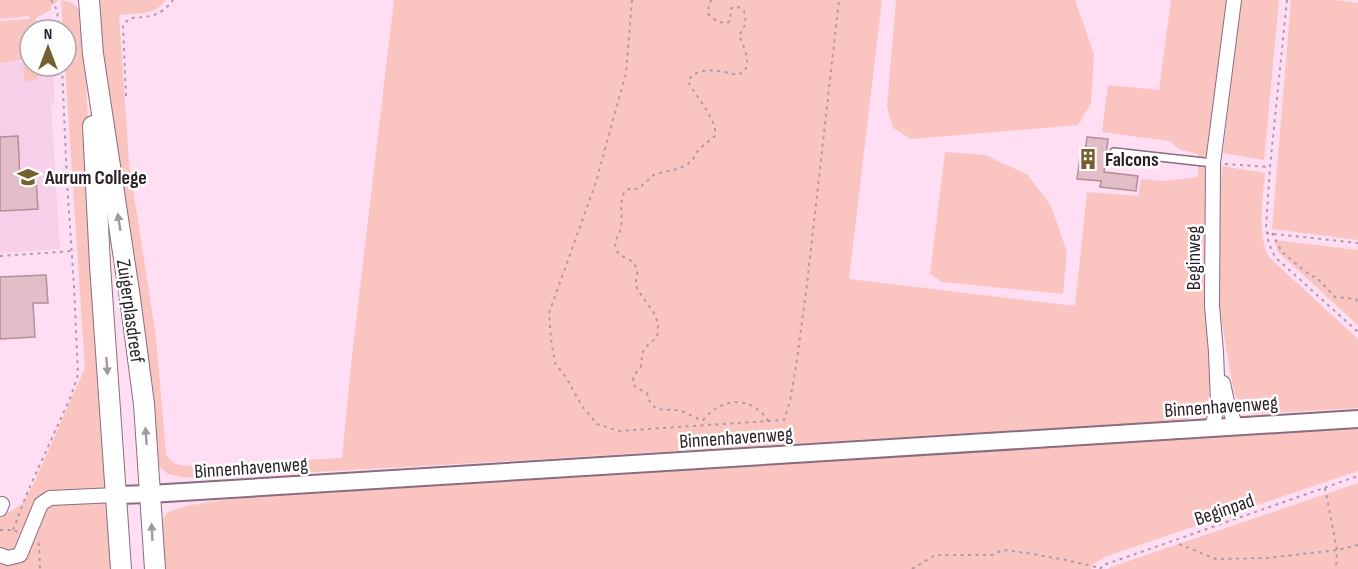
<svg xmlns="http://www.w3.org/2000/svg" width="1358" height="569" font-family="'Sofia Sans Condensed',sans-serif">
<rect width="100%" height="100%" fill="#ffdef3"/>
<path fill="#f7cfe9" d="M30 61V66H53L55 101 51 106 60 249 0 253V63Z"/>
<g fill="#fac4c1">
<path d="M0 0H59L51 6V10L36 18 35 30H30V56C21 61 11 62 0 63V21L29 19V16L0 19Z"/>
<path d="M61 0C72 2 78 6 82 16L114 569H0V518L23 503 33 485 85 368 65 66 66 30H63Z"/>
<path d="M97 0H166C154 16 136 13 119 15L129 163 156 337 166 454C174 467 180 465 193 466L342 458 352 356 394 0H882L849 279 1075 306 1087 192 1138 196 1141 179 1163 181 1198 177V154L1181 150 1169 141 1102 132 1108 85 1159 90 1171 0H1227L1218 75 1209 177 1206 282 1210 389C1207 412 1197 418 1176 421 850 439 524 462 198 478L182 477 168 474 156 464 104 96Z"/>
<path d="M896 0H1075L1094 54 1091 103 1078 125 911 139 893 128 887 107Z"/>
<path d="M1240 0H1279L1264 160 1223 153Z"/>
<path d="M1291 0H1334L1358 3V240L1272 229Z"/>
<path d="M37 66 38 80 24 81 23 67Z"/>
<path d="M945 152 985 155 1028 175 1051 206 1067 252 1063 294 942 282 930 274Z"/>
<path d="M1222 166 1265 173C1263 197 1258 228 1266 251 1267 255 1271 259 1274 262L1358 339V408L1254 414C1244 409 1238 403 1234 393L1220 312 1218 234Z"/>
<path d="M1274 240 1358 250V325L1278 252Z"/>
<path d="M1358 427V471L1104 557 1092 565 1091 569H160V523L168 512 185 506 223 500 324 491Z"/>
<path d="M1358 483V569H1108L1111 567Z"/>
</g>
<g fill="#e3bdc7" stroke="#b38f99" stroke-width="1.5">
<path d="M18 136 20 180 36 179 38 209 0 211V137Z"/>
<path d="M1087 137 1108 139 1104 172 1138 176 1136 191 1100 187 1101 181 1077 179 1080 158 1085 153Z"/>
<path d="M46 275 48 303H33L35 337 0 339V277Z"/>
</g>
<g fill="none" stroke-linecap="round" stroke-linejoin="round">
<defs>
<path id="service" d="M1114 152 1213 163"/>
<g id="minor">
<path d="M1223 383 1227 402 1236 427"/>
<path d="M1212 428 1218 403 1216 352 1212 306 1213 163 1234 0"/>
<path d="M0 509 2 504"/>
<path d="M0 555 8 558 20 555 41 504 50 498 116 495"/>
</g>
<path id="tertiary" d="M116 495 150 494 1358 419"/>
<g id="secondary">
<path d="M89 0 93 54 130 298 144 404 155 569"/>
<path d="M93 126 100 265 121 569"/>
</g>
</defs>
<use href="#service" stroke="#896d7f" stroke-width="10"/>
<use href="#minor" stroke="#896d7f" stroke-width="16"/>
<use href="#tertiary" stroke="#896d7f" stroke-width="20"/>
<use href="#secondary" stroke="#896d7f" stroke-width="22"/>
<g stroke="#b198a8" stroke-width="2" stroke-dasharray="3 4.5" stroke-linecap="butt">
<path d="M51 0 57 10 59 30"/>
<path d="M632 0 626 73 596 182 549 313 551 339 555 363 567 379 582 406 597 424 619 431 784 420 790 401 796 367 807 284 839 0"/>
<path d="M712 0 709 3 708 14 718 22 727 23 730 21 731 8 738 7 744 11 746 23 739 36C743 44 750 59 746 68 744 72 741 73 737 75 722 71 697 65 688 81 695 96 718 120 715 136L699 149 693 159 687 165 677 169 655 174 638 189C614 184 624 214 621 227 620 235 613 240 616 249 619 259 635 257 637 271 638 276 635 281 636 285 636 287 639 292 640 293 647 305 659 315 658 330 658 340 651 341 645 348 641 354 642 359 641 366 640 369 637 371 636 373 628 386 637 388 647 393 652 416 664 407 681 411 689 413 695 419 703 420 722 397 752 395 769 422"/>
<path d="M1287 0 1270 167 1266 228 1269 244 1275 257 1358 332"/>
<path d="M126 96 123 25 130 18C149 17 160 17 173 0"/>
<path d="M1225 164 1270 167"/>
<path d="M1266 233 1358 243"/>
<path d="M1272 233 1282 252 1311 276 1316 277 1335 297 1356 299 1358 303"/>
<path d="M0 256 72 251"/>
<path d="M1325 488 1337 550 1336 569"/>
<path d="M0 530H13L18 532"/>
<path d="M13 530 28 491 71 396 78 375 74 286 67 182 62 66"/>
<path d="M38 543 39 545 40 569"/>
<path d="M1179 544 1216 559 1267 558 1337 550 1358 545"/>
<path d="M912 569 935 555H992L1003 550 1027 553 1066 560 1100 568"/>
<path d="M1100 569 1103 565 1121 559 1358 476"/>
</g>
<use href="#service" stroke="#fff" stroke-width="7"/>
<use href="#minor" stroke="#fff" stroke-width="14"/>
<use href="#tertiary" stroke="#fff" stroke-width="16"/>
<use href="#secondary" stroke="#fff" stroke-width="20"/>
</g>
<defs><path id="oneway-solid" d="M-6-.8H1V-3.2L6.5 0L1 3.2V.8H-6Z" transform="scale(1.5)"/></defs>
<g fill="#a09a9e">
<use href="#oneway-solid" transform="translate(119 222) rotate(-99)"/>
<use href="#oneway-solid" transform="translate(107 366) rotate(86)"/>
<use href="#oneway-solid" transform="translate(146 436) rotate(-94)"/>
<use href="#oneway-solid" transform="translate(152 532) rotate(-93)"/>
</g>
<defs>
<symbol id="building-bare" viewBox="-9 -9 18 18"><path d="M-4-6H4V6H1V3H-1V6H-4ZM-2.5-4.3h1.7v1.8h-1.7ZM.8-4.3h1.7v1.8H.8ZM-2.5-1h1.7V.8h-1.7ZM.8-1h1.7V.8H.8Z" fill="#75602f" stroke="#fff" stroke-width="2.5" paint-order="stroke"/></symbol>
<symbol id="school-bare" viewBox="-9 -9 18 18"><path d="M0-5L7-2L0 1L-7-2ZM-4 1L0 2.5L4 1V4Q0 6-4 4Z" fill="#75602f" stroke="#fff" stroke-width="2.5" paint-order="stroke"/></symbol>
</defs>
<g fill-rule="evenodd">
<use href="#building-bare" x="1073" y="144" width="30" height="30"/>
<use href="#school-bare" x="13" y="162" width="30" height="30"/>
</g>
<g text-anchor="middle" stroke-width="5" stroke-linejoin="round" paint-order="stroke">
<g font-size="20" font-weight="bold" fill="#2b1f27" stroke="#fff" text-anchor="start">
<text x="1105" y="166">Falcons</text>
<text x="45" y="184">Aurum College</text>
</g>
<g font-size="20" fill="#2b1f27" stroke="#fff">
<text transform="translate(1193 258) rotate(-90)" y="7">Beginweg</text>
<text transform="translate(131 311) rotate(82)" y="7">Zuigerplasdreef</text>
<text transform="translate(1221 406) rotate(-4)" y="7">Binnenhavenweg</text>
<text transform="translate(736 437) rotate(-4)" y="7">Binnenhavenweg</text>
<text transform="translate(251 467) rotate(-4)" y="7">Binnenhavenweg</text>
<text transform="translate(1224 509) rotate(-19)" y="7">Beginpad</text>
</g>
</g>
<g transform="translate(48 48)"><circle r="28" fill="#ffffff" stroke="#aaa5a9" stroke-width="1.5"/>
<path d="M0-4.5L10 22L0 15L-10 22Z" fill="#75602f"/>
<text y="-9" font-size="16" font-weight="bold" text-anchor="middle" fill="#2b1f27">N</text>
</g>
</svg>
